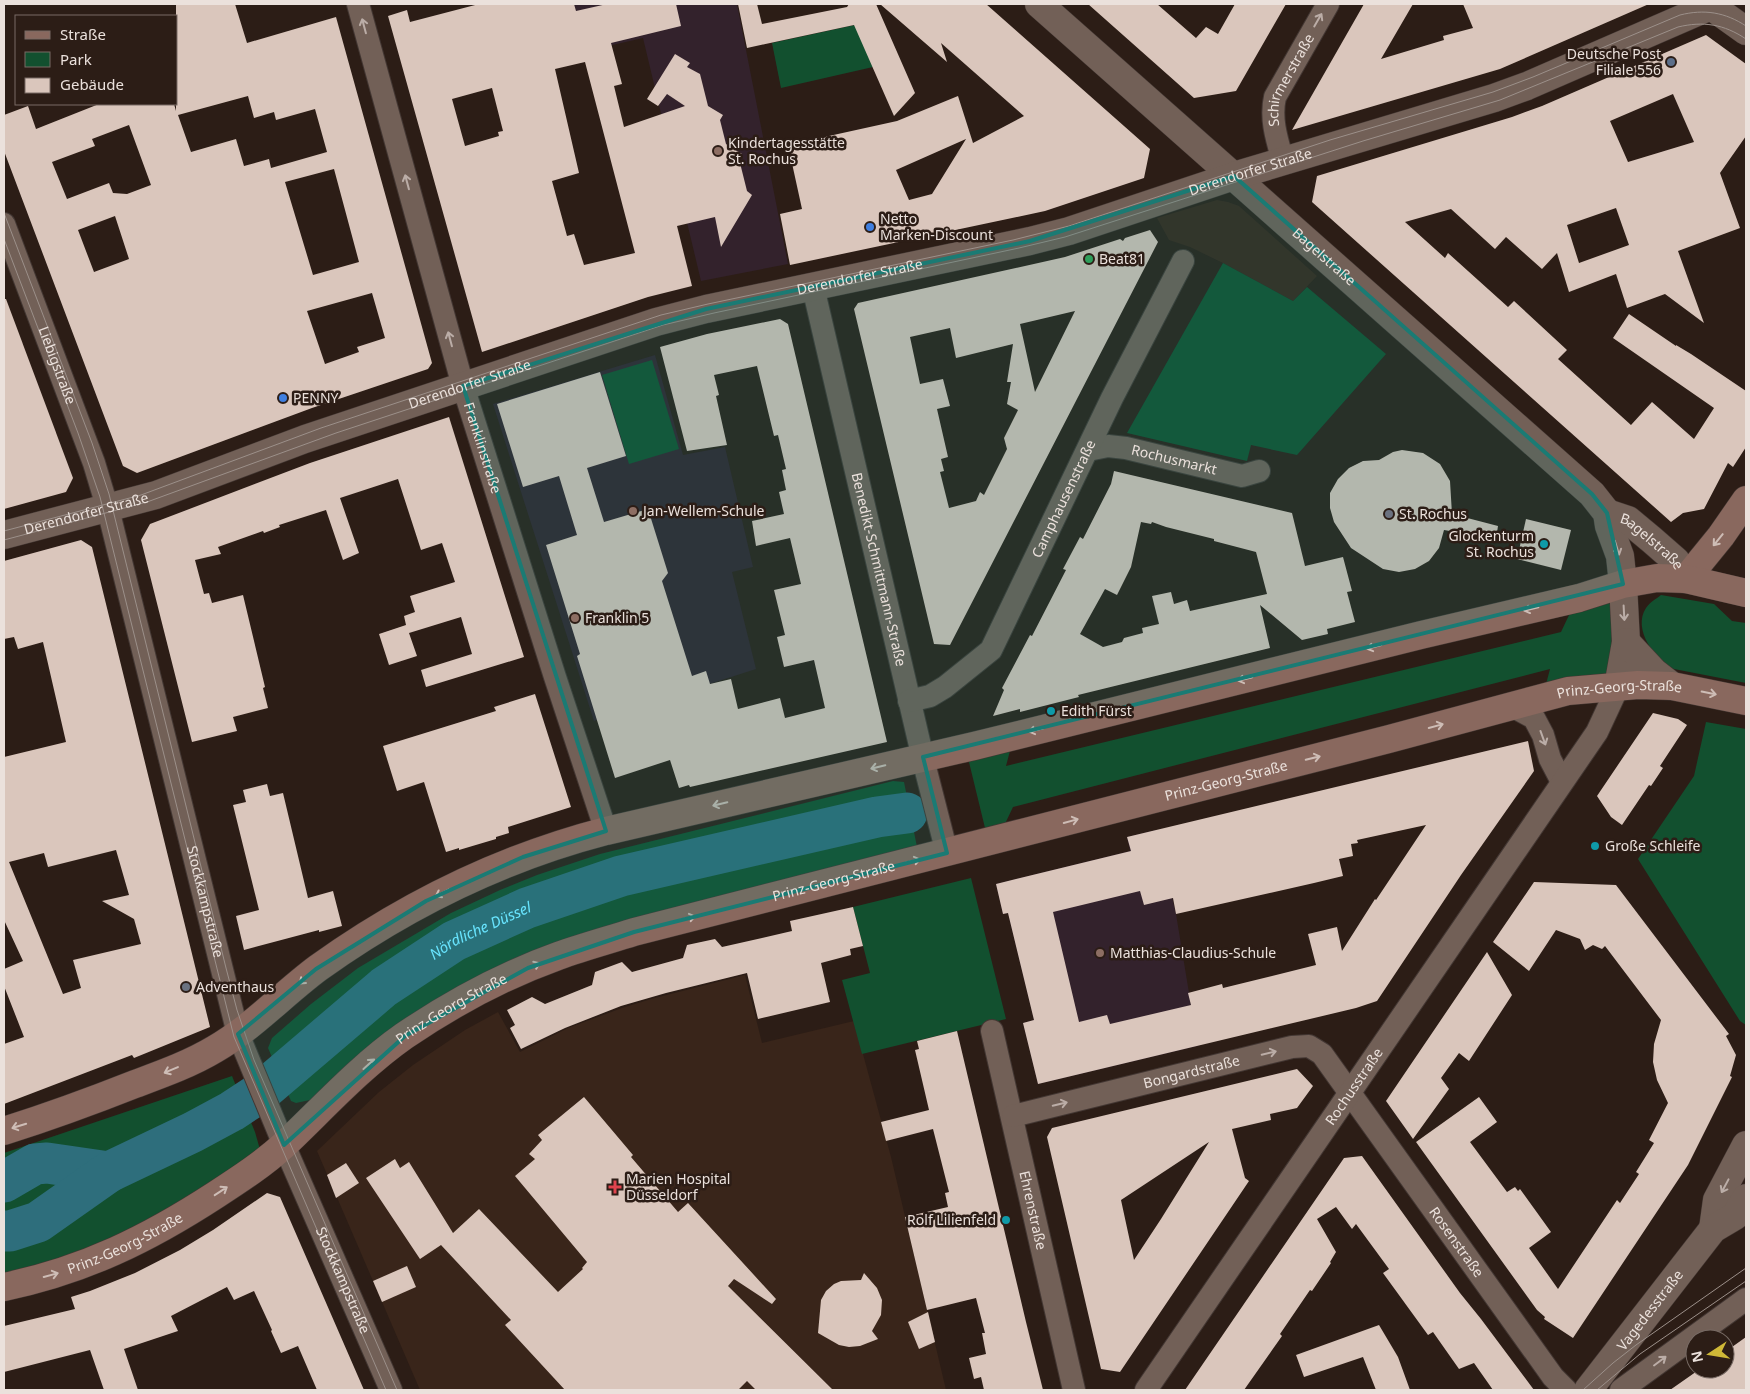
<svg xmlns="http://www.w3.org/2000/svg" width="1750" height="1394" font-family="'Noto Sans',sans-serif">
<rect width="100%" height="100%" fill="#2c1d16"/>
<g fill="#39251a">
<path d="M1217 200 1228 202 1239 206 1317 276 1293 301 1223 263 1190 247 1169 240 1157 218Z"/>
<path d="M745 975 762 1043 854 1021 891 1157 946 1390H420L317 1151 379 1092 413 1065 465 1030 498 1012 520 1052 568 1028 622 1008 651 999Z"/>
</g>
<g fill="#33222c">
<path d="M537 4H737L788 264 701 281 643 38 582 52 541 18Z"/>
<path d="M655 355 683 455 725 447 753 567 732 572 756 669 594 721 493 404Z"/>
<path d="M1156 830 1176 914 1191 1005 1188 1006 1198 1046 1038 1084 1023 1023 1034 1020 1008 913 1003 914 996 884 1130 851 1127 837Z"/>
</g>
<g fill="#12502f">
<path d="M855 25 873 67 781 88 772 43Z"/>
<path d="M1223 263 1293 301 1307 287 1386 354 1297 455 1251 445 1247 461 1127 433Z"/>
<path d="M652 360 679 449 629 464 602 375Z"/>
<path d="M1661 595 1714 604 1732 621 1746 623V683L1674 669C1655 660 1632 629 1646 608 1650 602 1656 599 1661 595Z"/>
<path d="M1611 597 1613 653 1611 674 1545 688 1550 669 1013 807 1003 828 986 832 968 758 1011 747 1006 766 1561 632 1570 613Z"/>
<path d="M1706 722 1746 729V1025L1740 1021 1638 859 1694 776Z"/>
<path d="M893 781 904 782 918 852 588 935 319 1098 296 1103 291 1101 268 1048 272 1038 311 1004 358 968 451 913 500 890 537 875 600 854Z"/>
<path d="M971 878 1006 1019 862 1054 842 980 870 973 853 907Z"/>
<path d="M232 1076 255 1132 261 1153 134 1233 4 1277V1153Z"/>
</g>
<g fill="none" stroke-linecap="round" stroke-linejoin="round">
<g stroke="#2e6e7c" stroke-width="41">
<path d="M4 1182 35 1164 47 1163 109 1172"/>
<path id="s1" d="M4 1231H10L38 1222 109 1172 193 1132 232 1111 261 1092 384 987 454 941 527 908 621 876 877 817 907 813"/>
</g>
</g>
<g fill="#dac6bc" fill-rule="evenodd">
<path d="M176 4H235L247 43 336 17 432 363 428 369 312 408 137 473 123 466 4 151V115L28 106 36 129 99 104H174L176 111ZM248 96 254 118 274 112 276 120 315 109 327 152 271 168 269 159 244 166 236 139 191 152 178 115ZM129 125 151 185 127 194 113 193 109 183 67 199 52 162 95 146 92 139ZM334 169 359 262 313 275 285 182ZM115 216 129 259 94 272 78 230ZM372 293 385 338 357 347 359 352 325 364 307 311Z"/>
<path d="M479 4H574L576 11 607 4H676L681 26 611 43 622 84 614 86 624 127 685 106 667 94 658 106 647 99 675 54 690 63 687 67 700 74 708 106 723 115 720 120 726 144 742 154 739 159 747 191 752 195 721 247 715 217 677 226 692 286 648 297 482 352 388 16 407 10 410 22ZM585 62 635 253 584 265 574 234 567 236 552 181 579 173 555 69ZM492 88 503 131 498 132 499 136 465 146 452 99Z"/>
<path d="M738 4H757L762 24 847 7 849 4H876L915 93 894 116 854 25 747 48Z"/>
<path d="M880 4H986L1150 149 1144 178 1045 211 790 265 780 214 802 209 788 145 897 121 958 96 973 143 1024 116 941 43 947 62ZM966 139 932 194 909 200 896 170Z"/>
<path d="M1088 4H1157L1196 38 1206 27 1218 34 1235 4H1286L1236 91 1194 98Z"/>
<path d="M1364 4H1413L1381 59 1444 40 1443 36 1473 28 1463 4H1649L1500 69 1292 130Z"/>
<path d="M1706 35 1746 64V136L1720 173 1740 228 1678 251 1704 323 1665 294 1627 308 1616 274 1569 292 1557 253 1542 269 1506 237 1495 249 1451 209 1405 222 1445 258 1448 253 1508 307 1514 301 1567 350 1558 359 1631 425 1652 402 1694 439 1714 408 1613 338 1629 314 1676 346V345L1691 354 1746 391V447L1733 467 1728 463 1704 509 1683 513 1671 522 1312 202 1317 176 1512 117 1542 106ZM1673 94 1694 142 1628 162 1610 121ZM1616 208 1629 245 1579 263 1567 225Z"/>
<path d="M1150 230 1158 242 950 645 934 644 854 309 858 303 1065 257 1120 239 1123 241 1125 238ZM1075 311 1035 392 1020 324ZM950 328 956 358 1013 344 1007 382H1011L1007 404 1018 410 1004 438 1007 449 984 495 980 492 976 501 949 508 940 472 944 471 941 459 948 457 937 409 950 406 943 379 920 384 910 337Z"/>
<path d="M4 299H6L73 478 66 492 4 509Z"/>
<path d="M780 319 788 324 887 742 690 787 689 785 679 788 670 760 615 778 577 656 580 654 546 545 577 535 559 476 523 487 497 404 600 372 626 456 587 468 604 522 648 509 668 573 662 581 692 676 706 671 710 684 731 679 738 709 780 698 785 718 825 708 814 660 784 667 777 637 785 635 774 590 801 584 790 538 756 546 752 521 784 514 779 492 786 490 782 470 786 469 778 435 774 436 757 366 714 375 719 395 716 396 727 445 687 451 660 347 707 334Z"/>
<path d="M449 417 524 657 426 687 421 670 472 654 461 617 409 633 417 656 389 665 379 634 406 625 404 616 415 612 410 596 455 582 442 543 421 550 398 479 340 498 359 553 343 560 326 510 279 525 280 527 264 533 263 531 218 547 221 554 195 560 204 594 209 593 212 603 243 595 265 687 263 688 268 708 233 717 237 731 192 742 141 540 150 524 310 463Z"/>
<path d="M1402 450 1423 453 1440 464 1450 481 1452 514 1498 526 1496 539 1444 530 1439 548 1429 561 1415 569 1399 572 1383 569 1351 548 1334 522 1330 508V493L1338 479 1349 468 1363 461 1379 460 1393 452Z"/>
<path d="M1114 471 1292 513 1305 566 1343 557 1352 591 1347 592 1355 622 1327 629 1328 634 1302 640 1260 605 1270 648 1078 695 1079 697 1020 712V709L993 716 1004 690 1002 688 1030 635 1032 636 1066 570 1063 569 1080 537 1083 539 1111 484ZM1141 522 1151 524 1152 522 1166 527 1214 539V541L1256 552 1267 594 1190 611 1187 600 1174 604 1171 592 1152 596 1159 624 1142 628 1143 633 1124 638 1122 642 1103 647 1080 634 1105 589 1117 595 1131 567Z"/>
<path d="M1526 519 1571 530 1561 570 1517 559Z"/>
<path d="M81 540 92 547 210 1027 134 1058 132 1055 4 1104V1044L24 1037 4 986V969L23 961 4 920V757L66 742 43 642 18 649 14 637 4 639V561ZM116 850 129 895 102 901 134 919 141 944 73 960 81 988 63 994 9 862 44 853 48 867Z"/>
<path d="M535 694 571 807 508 827 509 833 496 837V839L459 850V848L446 852 424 782 397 791 383 746 496 711 494 707Z"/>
<path d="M1653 713 1678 719 1687 725 1660 766 1663 768 1651 786 1649 785 1622 825 1611 817 1597 796Z"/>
<path d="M1528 741 1534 771 1461 875 1377 1001 1356 1008 1038 1084 1023 1023 1034 1020 1008 913 1003 914 996 884 1131 851 1127 837ZM1426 825 1376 900 1375 899 1342 951 1337 927 1308 934 1316 965 1223 988 1222 984 1188 993 1191 1005 1110 1024 1107 1015 1079 1022 1053 912 1140 891 1144 905 1173 898 1176 914 1314 883 1343 876 1339 859 1353 856 1351 844 1358 843 1357 840Z"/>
<path d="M267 784 270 796 283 793 308 898 333 891 342 926 319 932V930L244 950 236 916 259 910 233 805 246 802 243 790Z"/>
<path d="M1534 882 1616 885 1729 1034 1726 1036 1736 1055 1730 1076 1732 1077 1688 1165 1573 1338 1544 1319 1545 1317 1537 1310 1416 1142 1479 1097 1497 1122 1470 1142 1507 1192 1515 1187 1518 1191 1520 1189 1551 1232 1529 1248 1558 1289 1617 1200 1620 1203 1639 1174 1636 1172 1654 1143 1649 1140 1668 1103 1657 1080 1653 1062 1654 1044 1661 1020 1605 946 1602 949 1593 945 1585 950 1580 939 1556 930 1529 971 1493 942Z"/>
<path d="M853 907 863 946 850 949 851 955 821 963 830 1002 758 1019 747 973 666 993 621 1006 565 1028 521 1049 510 1028 515 1025 507 1010 532 997 545 1004 592 985 595 972 622 962 632 972 683 958 687 945 715 939 722 947 762 938 792 931 790 921Z"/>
<path d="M1487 952 1512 995 1469 1061 1459 1053 1441 1078 1449 1089 1413 1139 1386 1101Z"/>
<path d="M957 1031 1026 1322 1043 1390H984L981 1377 974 1379 969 1358 986 1354 982 1333H985L976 1298 927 1310 905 1217 948 1207 945 1193 949 1192 933 1129 886 1141 881 1122 929 1110 915 1050 919 1049 917 1041Z"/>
<path d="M1297 1069 1313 1086 1297 1108 1270 1114 1271 1120 1232 1129 1245 1178 1249 1181 1120 1372 1101 1369 1047 1137 1052 1128ZM1209 1142 1161 1219 1134 1260 1121 1200Z"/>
<path d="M584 1097 633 1155 631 1157 678 1212 688 1203 776 1299 772 1304 734 1279 728 1286 833 1390H756L747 1381 738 1390H565L505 1325 511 1320 441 1245 420 1259 366 1178 395 1159 400 1168 409 1162 453 1233 479 1209 558 1292 583 1269 582 1268 587 1262 515 1176 535 1159 529 1154 542 1140 538 1135Z"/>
<path d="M1362 1156 1460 1293 1481 1319 1534 1390H1493L1474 1363 1459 1369 1433 1332 1428 1335 1383 1273 1389 1269 1356 1224 1352 1229 1336 1207 1317 1219 1336 1252 1330 1262 1331 1263 1312 1291 1310 1290 1280 1334 1282 1336 1244 1390H1185L1344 1158Z"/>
<path d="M346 1163 359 1183 336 1198 327 1175Z"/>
<path d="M267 1193 280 1197 364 1390H317L298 1346 281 1353 271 1331 272 1330 254 1291 234 1300 227 1287 171 1316 178 1331 124 1349 138 1390H104L90 1350 4 1372V1326L75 1309 71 1297 90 1291 135 1273 180 1250 213 1230Z"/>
<path d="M407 1266 416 1287 382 1302 373 1281Z"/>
<path d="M864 1273 877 1288 882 1300 881 1315 872 1331 878 1339 860 1346 849 1347 839 1345 818 1333 821 1300 826 1291 834 1284 841 1281 861 1280Z"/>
<path d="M928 1312 935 1342 919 1349 908 1322Z"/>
<path d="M1379 1325 1398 1357 1410 1390H1376L1363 1357 1304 1377 1296 1355Z"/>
<path d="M1746 1337V1390H1670L1700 1369H1725V1352Z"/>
</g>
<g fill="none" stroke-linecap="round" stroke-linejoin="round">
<defs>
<g id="minor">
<path id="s2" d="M358 4 463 386 555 677 606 831"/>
<path id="s3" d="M1283 161C1277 140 1270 119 1275 97L1328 4"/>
<path id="s4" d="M4 224 94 463 109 513 238 1034 284 1145 391 1390"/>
<path id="s5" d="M813 287 925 767 947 853"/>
<path id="s6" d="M1088 450 1108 446 1126 448 1242 476 1259 471"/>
<path id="s7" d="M909 701 930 696 945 687 991 650 1112 398 1183 261"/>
<path d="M1512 706 1534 718 1543 735 1550 759 1562 782"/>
<path id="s8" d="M992 1031 1074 1390"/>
<path id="s9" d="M1013 1116 1292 1047 1309 1046 1322 1054 1553 1377 1566 1390"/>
<path id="s10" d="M1146 1390 1597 732 1618 687"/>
<path d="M1621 1390 1746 1299"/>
</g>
<g id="tertiary">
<path id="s11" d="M1039 4 1592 494 1607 513 1609 526 1620 556 1623 584 1626 642 1618 687"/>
<path id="s12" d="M1607 513 1628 520 1652 540 1676 561 1686 579"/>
<path id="s13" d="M4 535 156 495 305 439 656 322 706 309 1030 241 1069 231 1234 176 1494 98 1527 86 1711 6 1746 31"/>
<path d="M1626 642 1654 672 1672 686"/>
<path d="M1713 1229 1717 1200 1746 1145"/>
<path id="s14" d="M1588 1390 1713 1229 1735 1216 1746 1198"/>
</g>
<g id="secondary">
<path d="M1686 579 1721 536 1746 500"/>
<path d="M4 1131C48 1117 92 1101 135 1084 162 1074 190 1064 215 1049 253 1027 283 994 318 968 406 905 502 858 606 831L974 746 1421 635 1579 598 1623 584 1657 578 1686 579 1746 593"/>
<path id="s15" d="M4 1287C85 1270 148 1239 217 1194 240 1179 263 1164 284 1145 323 1108 360 1067 404 1036 451 1004 505 975 558 956 583 947 609 940 634 932L1389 739 1568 691 1638 685 1672 686 1746 701"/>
</g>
</defs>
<use href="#minor" stroke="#433733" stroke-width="24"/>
<use href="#tertiary" stroke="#433733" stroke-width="29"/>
<use href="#secondary" stroke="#433733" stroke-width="29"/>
<use href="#minor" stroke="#726057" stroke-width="22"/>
<use href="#tertiary" stroke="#726057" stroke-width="28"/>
<use href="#secondary" stroke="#89685e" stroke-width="28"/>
<g stroke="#9c908a" stroke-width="1">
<path d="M4 213 92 443 109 494 226 968 237 1010 254 1060 397 1390"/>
<path d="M4 239 78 433 100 497 234 1037 386 1390"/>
<path d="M4 531 141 495 321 428 661 315 708 304 1013 240 1069 226 1330 140 1493 92 1533 77 1680 15C1704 9 1725 12 1746 26"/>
<path d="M4 540 147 502 336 433 663 325 714 313 1019 248 1065 237 1363 141 1500 100 1678 27C1703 21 1724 24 1746 39"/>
<path d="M1583 1390 1613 1363 1636 1345 1746 1268"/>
<path d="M1597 1390 1640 1354 1746 1281"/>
</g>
</g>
<defs><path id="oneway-shaft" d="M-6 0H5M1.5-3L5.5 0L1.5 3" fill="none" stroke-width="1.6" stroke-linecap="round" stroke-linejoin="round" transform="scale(1.25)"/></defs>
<g stroke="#bbada7">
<use href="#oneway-shaft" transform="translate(1318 20) rotate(-60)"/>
<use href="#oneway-shaft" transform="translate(364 26) rotate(-105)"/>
<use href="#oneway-shaft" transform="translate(407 182) rotate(-105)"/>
<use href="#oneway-shaft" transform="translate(450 339) rotate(-105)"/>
<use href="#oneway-shaft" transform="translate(1617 548) rotate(73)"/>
<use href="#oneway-shaft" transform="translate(1624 613) rotate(87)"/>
<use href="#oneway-shaft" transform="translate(1543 738) rotate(70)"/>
<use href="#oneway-shaft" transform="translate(1269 1053) rotate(-14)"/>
<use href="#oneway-shaft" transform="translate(1060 1104) rotate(-14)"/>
<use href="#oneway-shaft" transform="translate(1725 1186) rotate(118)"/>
<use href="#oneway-shaft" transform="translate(1660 1361) rotate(-37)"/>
</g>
<g stroke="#cebdb6">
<use href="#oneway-shaft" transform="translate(1718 540) rotate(129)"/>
<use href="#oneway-shaft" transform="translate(1531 609) rotate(167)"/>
<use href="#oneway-shaft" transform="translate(1374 647) rotate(165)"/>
<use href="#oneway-shaft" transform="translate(1245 679) rotate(166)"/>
<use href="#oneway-shaft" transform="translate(1709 693) rotate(11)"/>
<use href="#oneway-shaft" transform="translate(1436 726) rotate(-15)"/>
<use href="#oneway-shaft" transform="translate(1036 730) rotate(166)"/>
<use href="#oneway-shaft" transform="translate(1313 758) rotate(-14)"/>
<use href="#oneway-shaft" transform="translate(878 767) rotate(167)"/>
<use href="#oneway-shaft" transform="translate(720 804) rotate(167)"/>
<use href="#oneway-shaft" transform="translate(1071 821) rotate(-15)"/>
<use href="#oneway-shaft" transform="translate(913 861) rotate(-14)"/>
<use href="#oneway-shaft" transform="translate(442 893) rotate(153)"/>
<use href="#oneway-shaft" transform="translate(688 918) rotate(-14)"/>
<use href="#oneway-shaft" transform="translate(533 966) rotate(-23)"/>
<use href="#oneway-shaft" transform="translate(305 979) rotate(140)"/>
<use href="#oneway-shaft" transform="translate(369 1064) rotate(-42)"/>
<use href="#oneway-shaft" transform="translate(171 1070) rotate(157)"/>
<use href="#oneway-shaft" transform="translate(19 1126) rotate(163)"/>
<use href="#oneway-shaft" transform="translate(221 1191) rotate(-33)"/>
<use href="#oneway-shaft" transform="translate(51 1275) rotate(-15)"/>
</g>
<path fill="#1a7b74" fill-opacity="0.2" stroke="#1a7b74" stroke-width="4" stroke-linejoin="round" d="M1234 176 1592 494 1607 513 1623 584 923 757 947 853 634 932 528 968 405 1036 284 1145 238 1034 316 969 426 901 523 857 606 831 463 386 706 309 1030 241Z"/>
<circle fill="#5c6f8a" stroke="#2c1d16" stroke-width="2" cx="1671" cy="62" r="5"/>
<g fill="#8d6e63" stroke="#2c1d16" stroke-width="2">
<circle cx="718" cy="151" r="5"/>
<circle cx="633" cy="511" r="5"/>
<circle cx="575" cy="618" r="5"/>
<circle cx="1100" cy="953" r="5"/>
</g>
<g fill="#3f7fe0" stroke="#2c1d16" stroke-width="2">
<circle cx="870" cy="227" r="5"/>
<circle cx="283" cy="398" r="5"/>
</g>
<circle fill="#2e9e5b" stroke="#2c1d16" stroke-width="2" cx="1089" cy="259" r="5"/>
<g fill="#6b7280" stroke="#2c1d16" stroke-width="2">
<circle cx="1389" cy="514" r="5"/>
<circle cx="186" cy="987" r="5"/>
</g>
<g fill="#0f9aa8" stroke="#2c1d16" stroke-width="2">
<circle cx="1544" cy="544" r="5"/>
<circle cx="1051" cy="711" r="5"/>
<circle cx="1595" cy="846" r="5"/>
<circle cx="1006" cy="1220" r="5"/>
</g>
<path fill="#e0444e" stroke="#2c1d16" stroke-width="2" d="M612.5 1179.5h5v5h5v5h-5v5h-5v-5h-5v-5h5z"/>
<g text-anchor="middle" stroke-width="5" stroke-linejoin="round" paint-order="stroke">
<g font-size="14" fill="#ebe1dc" stroke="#2c1d16" text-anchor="start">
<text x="1661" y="59" text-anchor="end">Deutsche Post<tspan x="1661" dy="16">Filiale 556</tspan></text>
<text x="728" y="148">Kindertagesstätte<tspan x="728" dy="16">St. Rochus</tspan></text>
<text x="880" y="224">Netto<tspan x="880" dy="16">Marken-Discount</tspan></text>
<text x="1099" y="264">Beat81</text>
<text x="293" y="403">PENNY</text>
<text x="643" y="516">Jan-Wellem-Schule</text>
<text x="1399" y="519">St. Rochus</text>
<text x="1534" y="541" text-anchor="end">Glockenturm<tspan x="1534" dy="16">St. Rochus</tspan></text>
<text x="585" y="623">Franklin 5</text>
<text x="1061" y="716">Edith Fürst</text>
<text x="1605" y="851">Große Schleife</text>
<text x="1110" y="958">Matthias-Claudius-Schule</text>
<text x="196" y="992">Adventhaus</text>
<text x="626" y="1184">Marien Hospital<tspan x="626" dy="16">Düsseldorf</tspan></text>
<text x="996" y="1225" text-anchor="end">Rolf Lilienfeld</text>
</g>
<g font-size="14" fill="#ebe1dc" stroke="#2c1d16">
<text dy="5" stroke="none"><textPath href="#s3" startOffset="86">Schirmerstraße</textPath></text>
<text dy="5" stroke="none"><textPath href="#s13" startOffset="1300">Derendorfer Straße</textPath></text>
<text dy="5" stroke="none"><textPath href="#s11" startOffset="381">Bagelstraße</textPath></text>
<text dy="5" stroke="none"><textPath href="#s13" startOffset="895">Derendorfer Straße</textPath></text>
<text dy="5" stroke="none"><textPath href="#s4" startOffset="151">Liebigstraße</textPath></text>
<text dy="5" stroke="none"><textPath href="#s13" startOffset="490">Derendorfer Straße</textPath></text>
<text dy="5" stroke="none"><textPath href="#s2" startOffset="461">Franklinstraße</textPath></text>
<text dy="5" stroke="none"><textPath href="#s6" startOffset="88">Rochusmarkt</textPath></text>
<text dy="5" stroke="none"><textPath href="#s7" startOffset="266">Camphausenstraße</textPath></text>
<text dy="5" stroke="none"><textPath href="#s13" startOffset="85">Derendorfer Straße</textPath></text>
<text dy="5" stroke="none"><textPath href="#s12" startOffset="54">Bagelstraße</textPath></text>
<text dy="5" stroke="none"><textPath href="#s5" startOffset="290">Benedikt-Schmittmann-Straße</textPath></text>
<text dy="5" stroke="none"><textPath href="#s15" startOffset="1749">Prinz-Georg-Straße</textPath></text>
<text dy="5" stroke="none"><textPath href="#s15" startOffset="1344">Prinz-Georg-Straße</textPath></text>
<text dy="5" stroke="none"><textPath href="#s15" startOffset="939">Prinz-Georg-Straße</textPath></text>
<text dy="5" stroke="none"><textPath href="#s4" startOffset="708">Stockkampstraße</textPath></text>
<text dy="5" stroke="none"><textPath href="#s15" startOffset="534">Prinz-Georg-Straße</textPath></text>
<text dy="5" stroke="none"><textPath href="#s9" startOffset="184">Bongardstraße</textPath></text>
<text dy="5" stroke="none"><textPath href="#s10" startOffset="368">Rochusstraße</textPath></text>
<text dy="5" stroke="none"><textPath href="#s8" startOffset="184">Ehrenstraße</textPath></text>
<text dy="5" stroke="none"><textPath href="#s15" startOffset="129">Prinz-Georg-Straße</textPath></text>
<text dy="5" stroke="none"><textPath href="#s9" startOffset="551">Rosenstraße</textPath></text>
<text dy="5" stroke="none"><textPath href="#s4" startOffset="1112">Stockkampstraße</textPath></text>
<text dy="5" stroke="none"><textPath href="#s14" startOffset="101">Vagedesstraße</textPath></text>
</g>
<g font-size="15" font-style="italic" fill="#68e4fe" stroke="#2c1d16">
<text dy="5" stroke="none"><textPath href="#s1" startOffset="568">Nördliche Düssel</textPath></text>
</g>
</g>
<rect width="1750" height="1394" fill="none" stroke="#ebe1dc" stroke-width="10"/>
<rect x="15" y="15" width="162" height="90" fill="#2c1d16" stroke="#786b65"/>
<rect x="25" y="31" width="25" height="8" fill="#89685e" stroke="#786b65"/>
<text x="60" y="40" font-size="15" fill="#ebe1dc">Straße</text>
<rect x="25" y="52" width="25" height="15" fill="#12502f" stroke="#786b65"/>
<text x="60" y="65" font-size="15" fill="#ebe1dc">Park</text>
<rect x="25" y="78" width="25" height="15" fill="#dac6bc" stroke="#786b65"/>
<text x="60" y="90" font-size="15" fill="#ebe1dc">Gebäude</text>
<g transform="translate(1710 1354) rotate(258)"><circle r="24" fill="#2c1d16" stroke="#786b65"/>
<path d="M0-4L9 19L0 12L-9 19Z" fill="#cfb837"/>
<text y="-8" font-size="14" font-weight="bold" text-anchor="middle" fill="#ebe1dc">N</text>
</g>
</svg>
